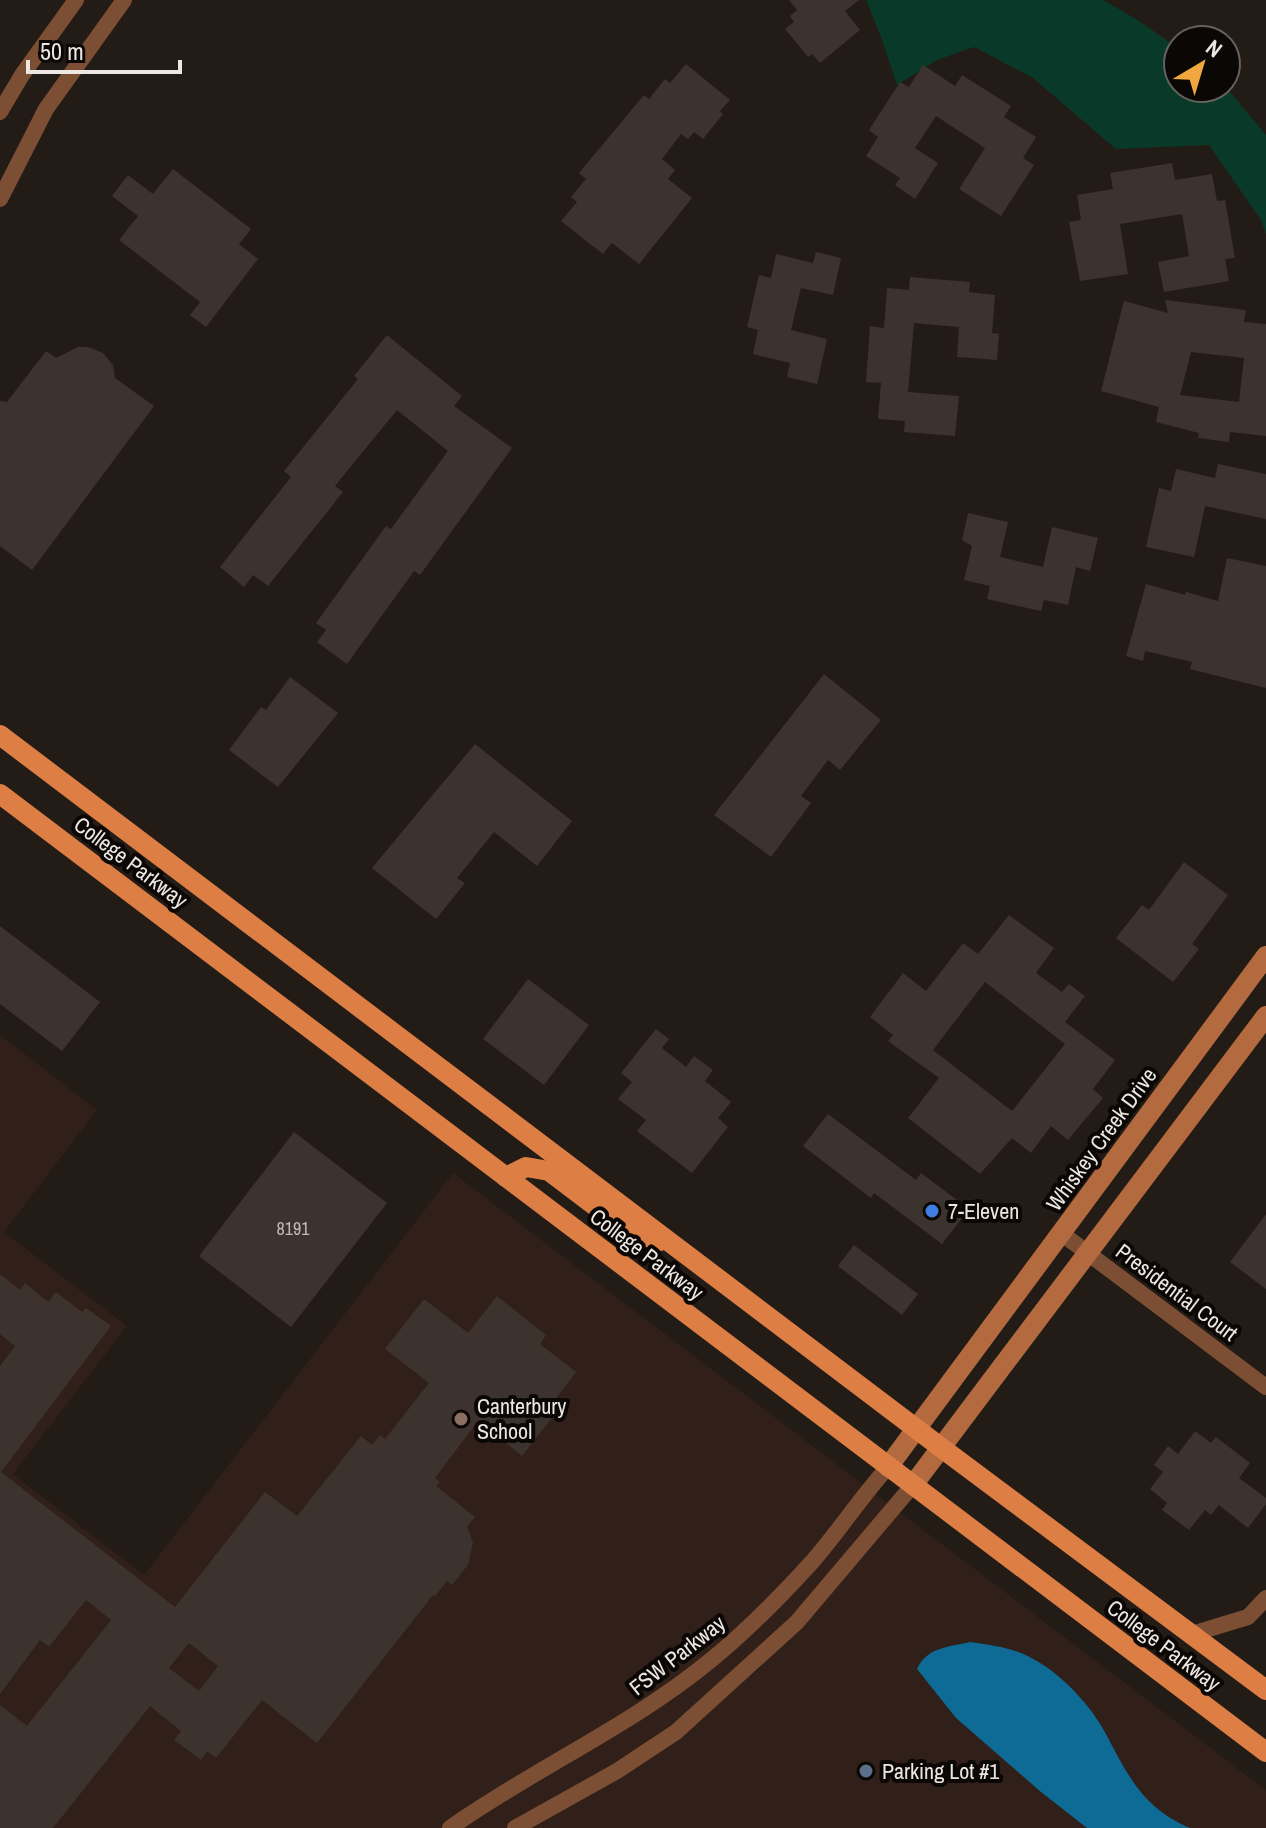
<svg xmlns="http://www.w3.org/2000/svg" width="1266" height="1828" font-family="'Archivo Narrow',sans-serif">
<rect width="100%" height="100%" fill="#231b16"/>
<path fill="#311f19" d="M0 1035 97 1110 4 1232 127 1326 13 1474 144 1575 453 1173 1266 1790V1828H0Z"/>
<path fill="#093a29" d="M866 0H1103L1136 19 1178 48V88L1226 87 1266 135V234L1261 220 1209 145 1116 149 1033 78 974 47 937 60 897 85 881 37Z"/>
<path fill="#0d6b95" d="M970 1642C984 1644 999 1646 1012 1650 1050 1661 1088 1700 1106 1734 1128 1776 1143 1808 1190 1828H1087L1041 1792 956 1718 917 1669C927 1647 949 1647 970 1642Z"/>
<g fill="#3c332e" fill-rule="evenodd">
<path d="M789 0H859L845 11 860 30 820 63 812 54 808 57 785 29 794 22 790 16 797 10Z"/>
<path d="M686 64 730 100 720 111 723 114 703 139 694 132 688 139 681 134 662 159 675 170 668 179 692 198 639 264 612 243 603 254 561 221 577 202 571 197 586 179 579 173 644 95 649 99 665 79 670 83Z"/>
<path d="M923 65 955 86 962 75 1011 106 1004 117 1036 137 1023 158 1034 165 1001 216 959 189 985 148 936 116 915 148 938 163 915 199 895 185 900 178 866 156 878 137 869 130 900 82 909 87Z"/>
<path d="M1172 163 1175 180 1212 174 1217 201 1225 200 1235 258 1225 259 1229 281 1164 292 1158 262 1189 256 1182 214 1120 224 1128 274 1080 281 1069 222 1081 220 1077 195 1113 189 1110 173Z"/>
<path d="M173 169 251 229 239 244 258 259 206 327 190 315 200 302 119 240 138 216 112 196 128 175 153 194Z"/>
<path d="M816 252 841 258 833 295 801 288 791 330 827 339 817 384 787 377 790 363 753 354 758 330 747 327 759 275 771 278 776 254 813 263Z"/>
<path d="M910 277 970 282 969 292 995 295 992 333 999 334 997 360 957 357 959 327 914 323 908 392 959 396 955 436 904 432 905 421 878 419 881 383 866 382 870 326 884 328 887 288 909 290Z"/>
<path d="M1165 300 1246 310 1244 322 1266 324V436L1230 432 1229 442 1198 438 1199 433 1156 422 1159 407 1101 391 1124 301 1168 313ZM1191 352 1244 358 1239 402 1180 395Z"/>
<path d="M387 335 462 396 454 406 512 448 420 575 414 571 347 664 317 642 326 630 316 623 386 526 391 529 448 451 397 410 335 486 343 492 268 586 253 575 244 587 220 567 291 477 284 471 358 379 354 376Z"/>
<path d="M78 347H88L103 353 113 365 115 378 154 406 32 570 0 546V401L7 402 46 351 56 358Z"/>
<path d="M1218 464 1266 474V519L1205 506 1194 557 1146 547 1159 488 1171 491 1176 469 1215 478Z"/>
<path d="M968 513 1008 522 1000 557 1043 567 1052 527 1098 538 1090 571 1076 567 1068 605 1044 600 1041 611 987 599 990 586 964 580 972 546 962 540Z"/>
<path d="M1227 558 1266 566V688L1190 669 1192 662 1145 651 1143 661 1126 656 1146 584 1185 595 1186 592 1218 601Z"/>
<path d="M824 674 881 720 840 770 828 760 801 796 811 803 771 857 714 815Z"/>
<path d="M290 677 338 713 278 787 229 750 261 707 266 710Z"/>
<path d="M475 744 572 821 537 866 494 832 457 878 465 883 436 919 372 868Z"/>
<path d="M1184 862 1228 895 1192 944 1199 949 1173 982 1116 938 1142 905 1149 910Z"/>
<path d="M1009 915 1054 948 1036 973 1062 992 1069 984 1085 996 1065 1022 1115 1060 1093 1089 1103 1098 1068 1140 1051 1126 1031 1153 1012 1138 980 1174 908 1118 939 1078 888 1041 893 1035 870 1017 903 973 926 991 963 943 978 954ZM985 982 1065 1044 1012 1111 933 1050Z"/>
<path d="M0 926 100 1002 62 1051 0 1004Z"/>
<path d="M528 979 589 1025 544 1085 483 1039Z"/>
<path d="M656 1029 669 1039 662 1048 686 1067 694 1056 713 1070 705 1081 731 1102 718 1118 728 1127 692 1173 637 1131 646 1120 618 1099 632 1082 621 1073Z"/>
<path d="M828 1114 916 1180 921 1173 969 1209 942 1244 874 1193 871 1198 803 1146Z"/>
<path d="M294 1132 387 1203 291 1327 199 1256Z"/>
<path d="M1266 1214V1289L1230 1262Z"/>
<path d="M854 1245 918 1294 902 1315 838 1266Z"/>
<path d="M0 1274 20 1290 25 1283 48 1302 56 1292 82 1312 86 1308 111 1326 1 1472 175 1607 265 1492 297 1516 361 1436 372 1445 380 1435 385 1439 429 1383 385 1349 424 1299 468 1333 497 1296 546 1335 540 1344 576 1372 554 1401 561 1406 522 1456 478 1421 435 1478 440 1482 436 1486 475 1517 467 1527 473 1543 468 1565 452 1585 447 1581 435 1596 433 1595 317 1743 262 1700 216 1758 207 1751 201 1760 174 1740 181 1731 150 1706 53 1828H0V1705L27 1726 111 1620 86 1600 49 1647 40 1640 0 1694V1366L15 1346 0 1334ZM189 1643 218 1666 199 1691 169 1668Z"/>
<path d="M1195 1431 1211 1443 1216 1437 1250 1463 1239 1478 1266 1498V1504L1248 1528 1219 1505 1211 1515 1205 1510 1189 1530 1162 1510 1167 1503 1150 1489 1163 1472 1154 1465 1168 1446 1178 1454Z"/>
</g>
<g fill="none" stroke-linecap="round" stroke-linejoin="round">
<g stroke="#7c4f34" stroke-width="16">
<path d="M0 112 22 75 76 0"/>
<path d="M0 199 46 109 124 0"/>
<path d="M1061 1233 1266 1387"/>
<path d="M1192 1634 1248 1617 1266 1598"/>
<path d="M450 1828C535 1768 631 1726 711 1660 747 1631 781 1596 812 1562 839 1531 861 1497 888 1467"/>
<path d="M515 1828 617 1771 676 1732 797 1622 913 1485"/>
</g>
<g stroke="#b36a3e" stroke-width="20">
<path d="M888 1467 1266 956"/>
<path d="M913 1485 1266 1016"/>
</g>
<g stroke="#dd7e44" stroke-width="20">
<path d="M0 735 943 1449 1266 1690"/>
<path d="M0 794 1266 1752"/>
<path d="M506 1177 526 1167 549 1171 627 1230 660 1241"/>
</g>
</g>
<circle fill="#3f7fe0" stroke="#0a0705" stroke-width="3" cx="932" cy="1211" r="8"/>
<circle fill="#8d6e63" stroke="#0a0705" stroke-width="3" cx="461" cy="1419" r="8"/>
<circle fill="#5c6f8a" stroke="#0a0705" stroke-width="3" cx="866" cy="1771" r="8"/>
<g text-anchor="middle" stroke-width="8" stroke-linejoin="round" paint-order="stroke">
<g font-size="18" fill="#c1bab6">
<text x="293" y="1235">8191</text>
</g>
<g font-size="22" fill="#ede7e4" stroke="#0a0705">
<text transform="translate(131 862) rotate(37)" y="8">College Parkway</text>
<text transform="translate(1101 1139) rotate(-54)" y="8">Whiskey Creek Drive</text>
<text transform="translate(647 1254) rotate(37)" y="8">College Parkway</text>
<text transform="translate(1177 1292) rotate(37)" y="8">Presidential Court</text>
<text transform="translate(1164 1645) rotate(37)" y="8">College Parkway</text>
<text transform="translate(677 1655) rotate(-38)" y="8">FSW Parkway</text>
</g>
<g font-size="22" fill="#ede7e4" stroke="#0a0705" text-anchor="start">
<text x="948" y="1219">7-Eleven</text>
<text x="477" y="1414">Canterbury<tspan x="477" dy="25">School</tspan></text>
<text x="882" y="1779">Parking Lot #1</text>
</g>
</g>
<g transform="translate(1202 64) rotate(38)"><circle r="38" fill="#0a0705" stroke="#65615e" stroke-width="2"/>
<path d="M0-6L14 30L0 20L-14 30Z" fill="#f1a63f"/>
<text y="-12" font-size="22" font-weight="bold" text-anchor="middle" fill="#ede7e4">N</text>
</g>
<path d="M28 60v12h152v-12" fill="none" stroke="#ede7e4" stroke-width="4"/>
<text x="40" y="60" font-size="24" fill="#ede7e4" stroke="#0a0705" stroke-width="6" paint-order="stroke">50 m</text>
</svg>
